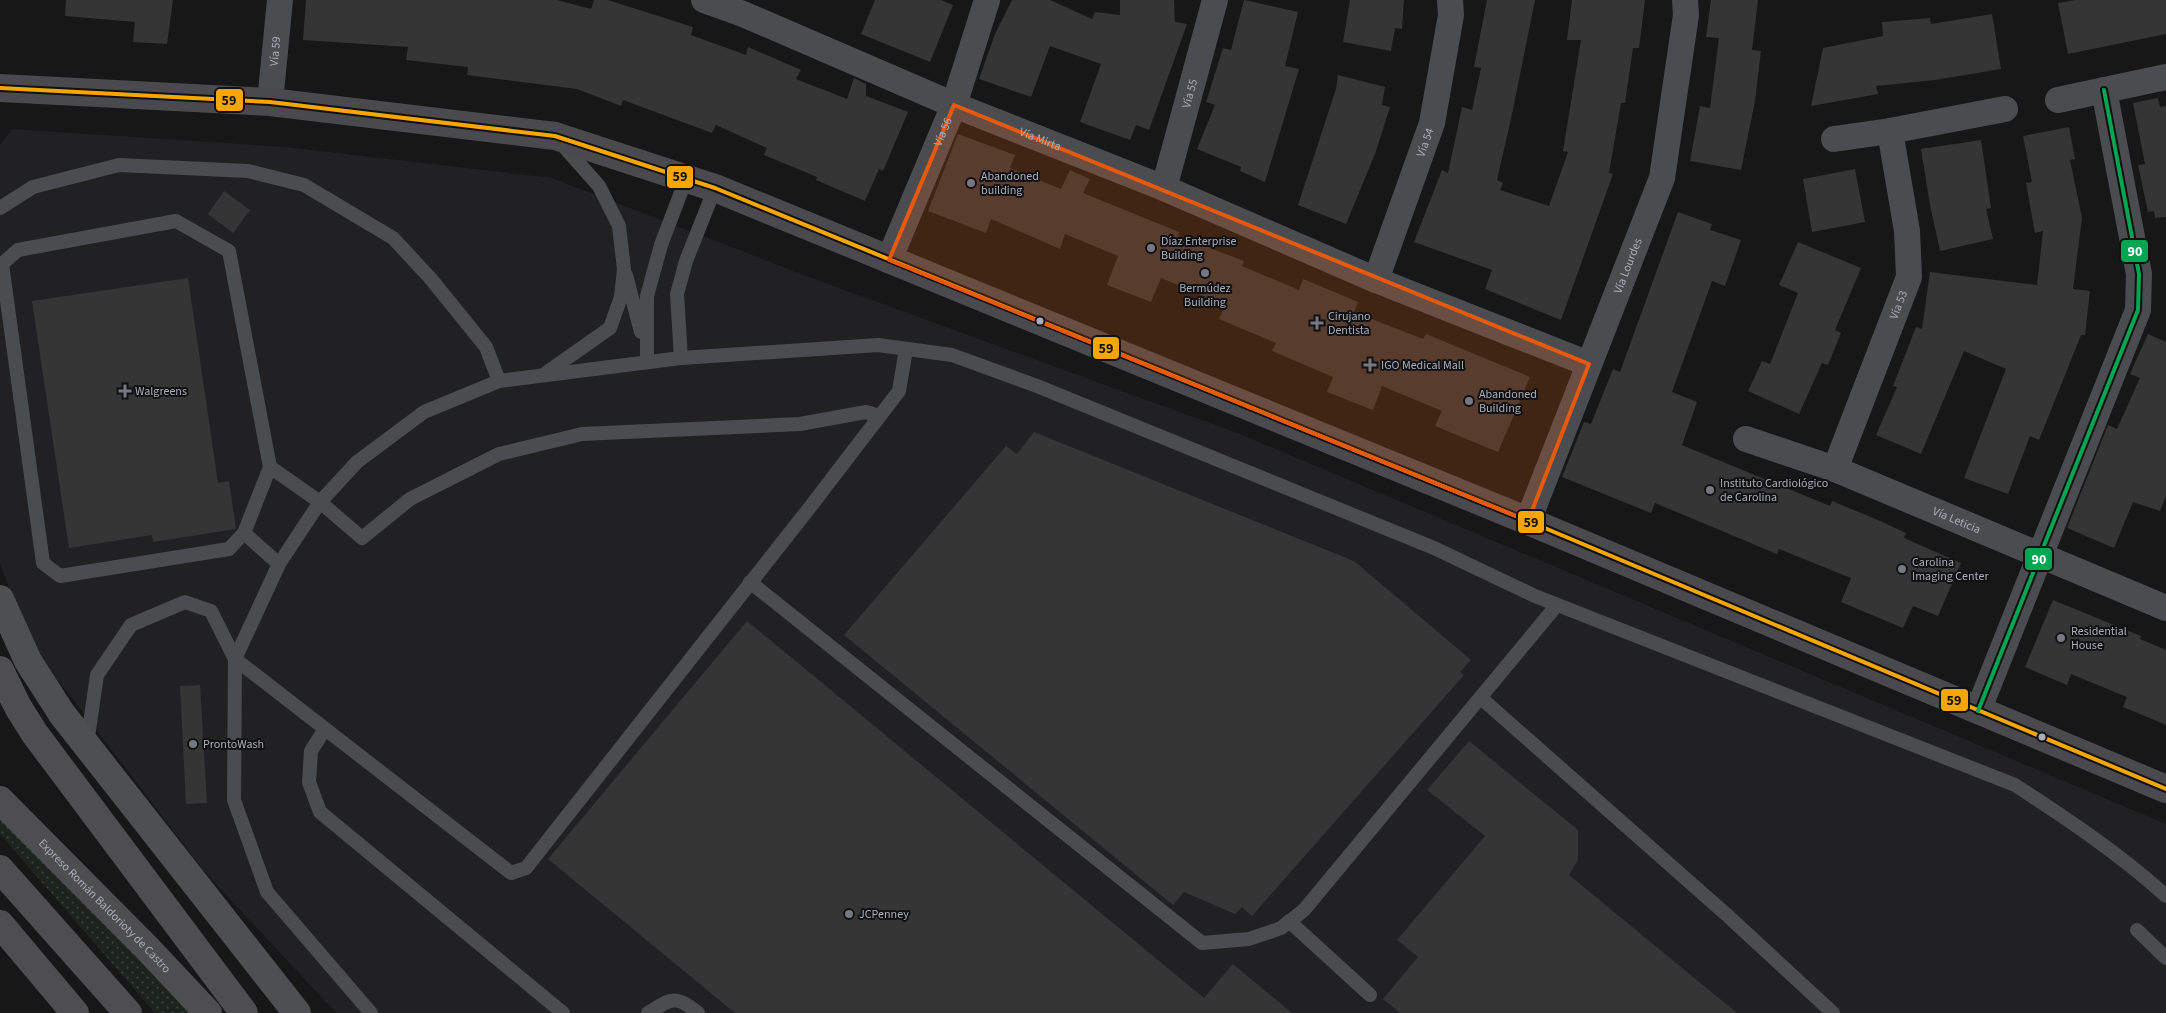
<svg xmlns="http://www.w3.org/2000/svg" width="2166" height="1013" font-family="'Source Sans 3',sans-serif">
<defs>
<pattern id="grass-dots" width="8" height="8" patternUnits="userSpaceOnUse" patternTransform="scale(1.25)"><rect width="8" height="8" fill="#1d241e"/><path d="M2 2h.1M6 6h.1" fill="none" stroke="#3b413d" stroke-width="1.8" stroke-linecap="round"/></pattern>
</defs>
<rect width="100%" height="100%" fill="#171717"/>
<path fill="#212123" d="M12 129 285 147 552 178 820 281 1240 434 2166 824V1013H336L204 871 69 694 33 652 0 563V145Z"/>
<path fill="url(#grass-dots)" d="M0 812 190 1013H155L0 834Z"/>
<g fill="#353536">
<path d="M66 0H173L167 44 133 42 135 22 65 16Z"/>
<path d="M306 0H557L591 9 594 0H608L693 27 691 35 746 55 748 47 801 70 796 79 847 99 854 78 866 84V96L908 112 883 171 879 169 865 201 816 180 817 177 764 155 767 148 716 125 712 133 623 100 621 106 577 89 467 75 468 67 406 60 408 47 303 40Z"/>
<path d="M875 0H941L953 5 930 62 861 34Z"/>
<path d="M1012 0H1050L1092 19 1095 12 1120 15V0H1174L1175 22 1187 24 1149 130 1136 125 1130 140 1080 122 1101 64 1050 46 1031 97 979 79 995 34Z"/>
<path d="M1244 0 1298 12 1285 66 1299 69 1265 182 1240 171 1241 167 1197 149 1215 105 1206 102 1223 48 1231 50Z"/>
<path d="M1350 0H1404L1402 29 1395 28 1391 51 1343 42Z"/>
<path d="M1487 0H1535L1511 119 1497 180 1503 183 1500 190 1549 206 1568 152 1563 151 1581 40H1567L1572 0H1645L1639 48H1633L1625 103H1621L1609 173 1613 174 1561 320 1485 289 1492 270 1414 242 1442 170 1448 173 1462 107 1472 110 1481 68 1474 67Z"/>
<path d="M1711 0H1758L1752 50 1761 51 1755 101 1741 170 1690 161 1700 106 1710 108 1719 38 1706 37Z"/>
<path d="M2075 0H2166V34L2068 54 2058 3Z"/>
<path d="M1992 14 2001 69 1935 80 1876 86 1878 94 1811 106 1823 48 1883 36 1882 22 1930 18 1931 24Z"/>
<path d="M1338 75 1385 87 1382 105 1390 107 1375 154 1346 224 1298 205 1336 89Z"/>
<path d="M2158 98 2160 107 2166 106V217L2155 218 2154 211 2148 212 2138 165 2145 164 2133 103Z"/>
<path d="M2069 127 2075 159 2070 160 2082 218 2073 289 2090 291 2085 335H2081L2039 440 2030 436 2008 494 1964 478 2006 369 1964 351 1921 454 1876 435 1897 387 1893 386 1916 327 1922 329 1930 272 2037 285 2043 231 2035 233 2026 183 2032 182 2023 136Z"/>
<path d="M958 134 1015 155 1010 168 1061 189 1070 170 1090 179 1083 193 1179 232 1178 236 1244 261 1242 266 1299 290 1303 279 1358 302 1354 312 1423 339 1426 334 1530 377 1498 452 1435 426 1442 411 1382 386 1373 410 1327 392 1333 377 1272 351 1276 343 1219 319 1225 305 1161 278 1151 302 1107 285 1118 256 1065 234 1060 249 991 219 986 233 928 211Z"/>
<path d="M1981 140 1991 208 1986 209 1993 239 1940 251 1930 205 1921 149Z"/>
<path d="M1855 169 1865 222 1812 232 1803 179Z"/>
<path d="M224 191 250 210 233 233 208 214Z"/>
<path d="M1678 212 1712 224 1710 230 1741 240 1725 286 1712 281 1672 392 1697 402 1682 445 1830 506 1832 501 1878 520 1906 533 1904 538 1961 563 1938 616 1913 606 1903 628 1841 602 1851 578 1779 549 1777 554 1655 503 1651 513 1562 477 1584 422 1591 424 1613 369 1620 372Z"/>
<path d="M1798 242 1861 268 1835 330 1841 333 1828 365 1822 363 1799 414 1748 391 1762 361 1770 364 1798 293 1779 285Z"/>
<path d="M188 278 218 483 229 481 236 529 153 542 152 535 69 548 32 301Z"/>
<path d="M2148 334 2166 342V496L2160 511 2133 502 2114 548 2067 528 2108 425 2117 429 2140 378 2130 374Z"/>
<path d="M1034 432 1354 561 1471 660 1460 672 1464 675 1252 916 1242 907 1235 914 1184 892 1173 905 844 635 1006 446 1017 454Z"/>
<path d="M2053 600 2141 636 2140 639 2166 650V725L2123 707 2127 697 2071 674 2067 685 2025 667Z"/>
<path d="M747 621 1204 998 1233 964 1292 1013H735L548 859Z"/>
<path d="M200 685 207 803 186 804 180 686Z"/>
<path d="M1469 741 1578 830V860L1569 875 1737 1013H1400L1383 999 1418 957 1397 940 1485 836 1427 790Z"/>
</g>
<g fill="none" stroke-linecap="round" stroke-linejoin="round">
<g stroke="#4b4c50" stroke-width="14">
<path d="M0 208 33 187 119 165 248 171 304 185 393 238 431 279 486 347 499 381"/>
<path d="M626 275 641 332"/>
<path d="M681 358 677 294 686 261 715 188"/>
<path d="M647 362V296L661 245 686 179"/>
<path d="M546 373 610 328 621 297 624 269 619 226 599 186 560 142"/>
<path d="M270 467 244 533 229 549 60 576 43 563 2 264 18 250 176 221 229 251 270 467 320 502 362 538 410 499 499 454 582 434 800 424 866 412 879 416"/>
<path d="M244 533 279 564"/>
<path d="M750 582 1202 943 1249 939 1281 928 1304 910 1557 605"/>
<path d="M1481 698 1728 916 1833 1013"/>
<path d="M325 729 311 751 309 782 320 812 563 1013"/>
<path d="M87 744 97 675 131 625 185 602 211 611 235 659 511 873 526 868 807 511 899 391 906 349"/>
<path d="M1289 921 1370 995"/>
<path d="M2137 930 2166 958"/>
<path d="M371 1013 267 892 234 800 235 659 279 564 320 502 357 462 424 412 499 381 681 358 878 345 952 355 1037 386 1434 548 1535 596 2015 785C2067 819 2120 854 2166 896"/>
<path d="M648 1013C671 999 675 994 698 1013"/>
</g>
<g stroke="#4b4c50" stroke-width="26">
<path id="s1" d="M704 0 743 14 954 105 1164 188 1376 280 1589 364"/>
<path d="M2058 100 2166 77"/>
<path id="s2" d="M270 102 280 0"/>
<path d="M1834 139 1890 131 2005 109"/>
<path id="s3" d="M1164 188 1215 0"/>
<path id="s4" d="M889 260 954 105 987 0"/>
<path id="s5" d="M1376 280 1432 123 1451 15 1450 0"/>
<path id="s6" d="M1746 439 1835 469 2166 608"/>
<path id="s7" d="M1835 469 1909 277 1907 231 1890 131"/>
<path id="s8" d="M1528 521 1662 178 1686 15 1685 0"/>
<path d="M1978 711 2138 310 2139 274 2104 90"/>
</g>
<path stroke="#4a4a4e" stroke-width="28" d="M0 88 270 102 555 136 715 188 1528 521 2166 789"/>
<path stroke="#4d4f52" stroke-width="28" d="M0 599 28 661 62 714 297 1013"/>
<g stroke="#4e4e51" stroke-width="28">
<path d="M0 670 18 707 35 734 244 1013"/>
<path id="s9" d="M0 800 147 948 208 1013"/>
<path d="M0 869 128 1013"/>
<path d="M0 924 75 1013"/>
</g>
<defs>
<path id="bus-1" d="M0 88 270 102 555 136 715 188 1528 521 2166 789"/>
<path id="bus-2" d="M1978 711 2138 310 2139 274 2104 90"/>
</defs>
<use href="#bus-1" stroke="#111113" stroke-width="8"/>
<use href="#bus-2" stroke="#111113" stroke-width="8"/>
<use href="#bus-1" stroke="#f7a600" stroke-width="4"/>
<use href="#bus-2" stroke="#00a651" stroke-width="4"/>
</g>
<path fill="#e8590c" fill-opacity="0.2" stroke="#e8590c" stroke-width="4" stroke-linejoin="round" d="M954 105 1589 364 1528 521 889 260Z"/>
<g fill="#757880" stroke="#111113" stroke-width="2">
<circle cx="971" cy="183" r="5"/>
<circle cx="1151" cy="248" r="5"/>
<circle cx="1205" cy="273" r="5"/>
<path d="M1314.5 315.5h5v5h5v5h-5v5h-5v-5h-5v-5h5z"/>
<path d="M1367.5 357.5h5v5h5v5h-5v5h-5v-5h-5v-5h5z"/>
<path d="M122.5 383.5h5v5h5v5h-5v5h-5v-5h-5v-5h5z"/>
<circle cx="1469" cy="401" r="5"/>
<circle cx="1710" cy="490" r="5"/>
<circle cx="1902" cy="569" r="5"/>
<circle cx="2061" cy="638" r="5"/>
<circle cx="193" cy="744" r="5"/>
<circle cx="849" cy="914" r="5"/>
</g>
<g fill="#a8adb8" stroke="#111113" stroke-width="2">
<circle cx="1040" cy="321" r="4.5"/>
<circle cx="2042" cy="737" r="4.5"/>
</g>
<g text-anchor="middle" stroke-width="4" stroke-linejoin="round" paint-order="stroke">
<g font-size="12" fill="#a8adb8" stroke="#111113">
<text dy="4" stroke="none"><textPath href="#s2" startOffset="51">Vía 59</textPath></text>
<text dy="4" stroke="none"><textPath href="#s3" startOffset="98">Vía 55</textPath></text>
<text dy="4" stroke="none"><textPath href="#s4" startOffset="139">Vía 56</textPath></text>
<text dy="4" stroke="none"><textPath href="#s1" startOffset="364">Vía Mirta</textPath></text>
<text dy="4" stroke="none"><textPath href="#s5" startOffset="146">Vía 54</textPath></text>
<text dy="4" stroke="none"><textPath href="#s8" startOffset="274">Vía Lourdes</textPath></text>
<text dy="4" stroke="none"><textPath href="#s7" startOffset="176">Vía 53</textPath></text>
<text dy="4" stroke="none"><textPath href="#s6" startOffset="226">Vía Leticia</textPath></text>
<text dy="4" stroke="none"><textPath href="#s9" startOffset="149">Expreso Román Baldorioty de Castro</textPath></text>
</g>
<g font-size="12" fill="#a8adb8" stroke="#111113" text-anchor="start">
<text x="981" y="180">Abandoned<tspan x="981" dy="14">building</tspan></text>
<text x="1161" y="245">Díaz Enterprise<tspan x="1161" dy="14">Building</tspan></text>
<text x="1205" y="292" text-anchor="middle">Bermúdez<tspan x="1205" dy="14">Building</tspan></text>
<text x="1328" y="320">Cirujano<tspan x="1328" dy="14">Dentista</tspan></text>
<text x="1381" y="369">IGO Medical Mall</text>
<text x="135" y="395">Walgreens</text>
<text x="1479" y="398">Abandoned<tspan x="1479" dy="14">Building</tspan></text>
<text x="1720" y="487">Instituto Cardiológico<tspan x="1720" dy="14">de Carolina</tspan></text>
<text x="1912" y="566">Carolina<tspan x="1912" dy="14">Imaging Center</tspan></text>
<text x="2071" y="635">Residential<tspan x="2071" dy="14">House</tspan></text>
<text x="203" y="748">ProntoWash</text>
<text x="859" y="918">JCPenney</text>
</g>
</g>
<g stroke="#111113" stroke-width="2">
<rect x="215" y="88" width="29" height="24" rx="5" fill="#f7a600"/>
<rect x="666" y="165" width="28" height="24" rx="5" fill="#f7a600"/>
<rect x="2120" y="239" width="29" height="24" rx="5" fill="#00a651"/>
<rect x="1092" y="336" width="28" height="24" rx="5" fill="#f7a600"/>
<rect x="1517" y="510" width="28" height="24" rx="5" fill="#f7a600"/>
<rect x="2024" y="547" width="29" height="24" rx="5" fill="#00a651"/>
<rect x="1940" y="688" width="29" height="24" rx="5" fill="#f7a600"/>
</g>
<g font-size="14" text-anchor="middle" font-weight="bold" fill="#fff">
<text x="2135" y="256">90</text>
<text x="2039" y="564">90</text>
</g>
<g font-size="14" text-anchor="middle" font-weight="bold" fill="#111">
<text x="229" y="105">59</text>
<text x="680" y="181">59</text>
<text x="1106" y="353">59</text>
<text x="1531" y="527">59</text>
<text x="1954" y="705">59</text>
</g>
</svg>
